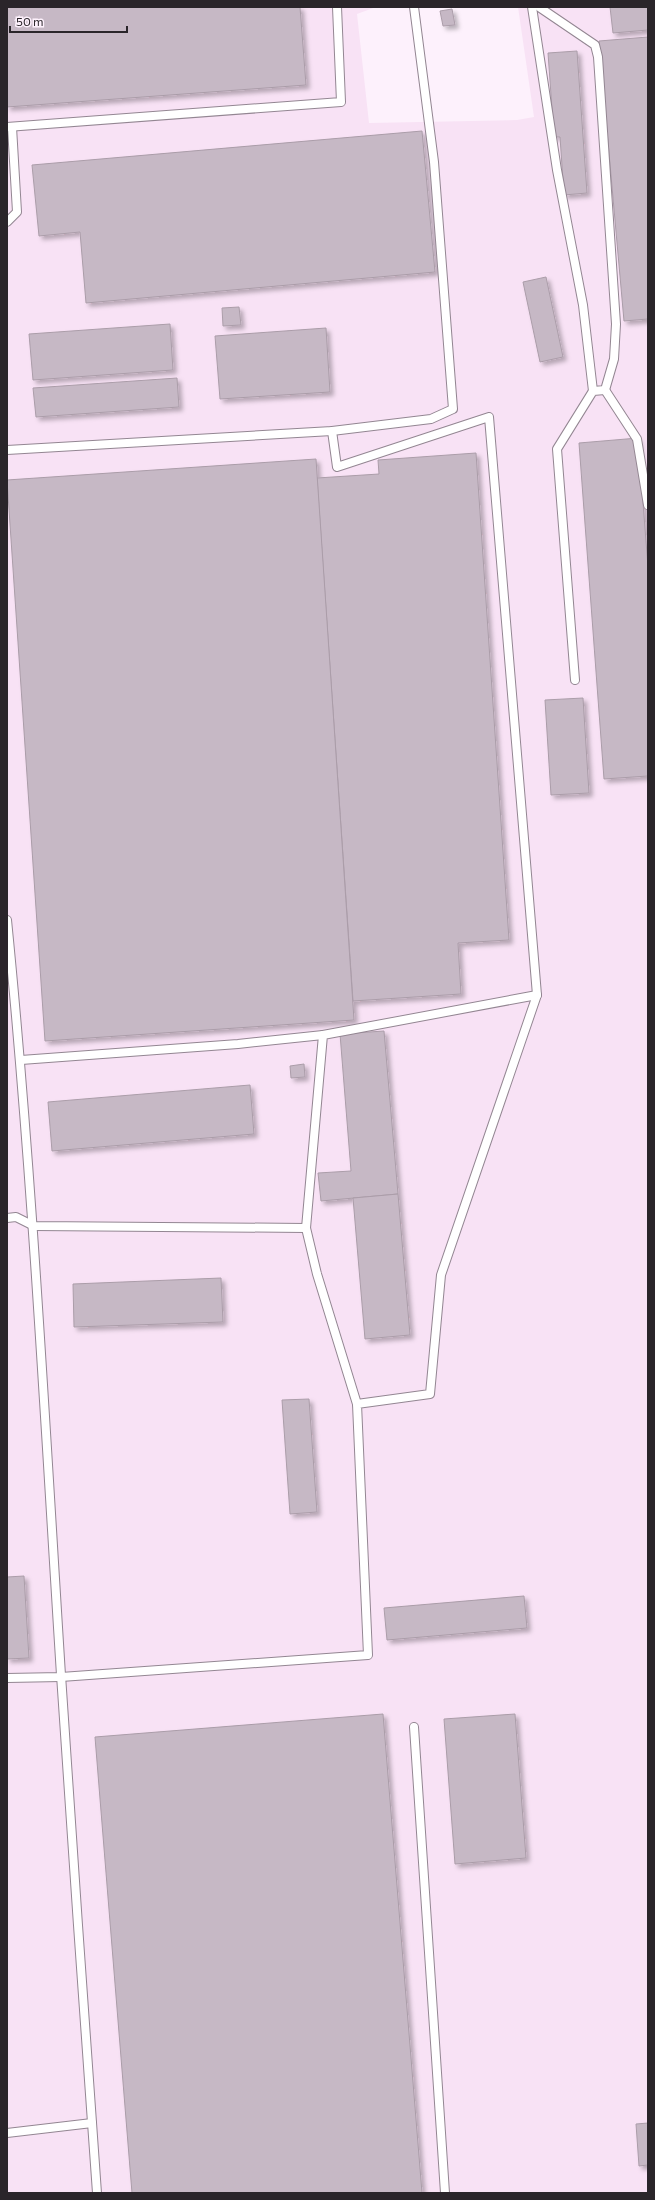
<svg xmlns="http://www.w3.org/2000/svg" width="655" height="2200" font-family="Commissioner,sans-serif">
<defs>
<filter id="shadow"><feDropShadow dx="3.5" dy="3.5" stdDeviation="2" flood-color="#0004"/></filter>
</defs>
<rect width="100%" height="100%" fill="#fdf1fc"/>
<path fill="#f8e2f5" d="M7 7H376L357 14 369 123 517 120 534 117 518 7H648V2193H7Z"/>
<g fill="#c6b8c5" stroke="#ab9da9" filter="url(#shadow)">
<path d="M7 7H300L306 85 7 107Z"/>
<path d="M610 7H648V30L613 33Z"/>
<path d="M452 9 455 25 443 26 440 11Z"/>
<path d="M648 37V319L624 321 599 41Z"/>
<path d="M577 51 587 193 564 195 560 137H554L548 53Z"/>
<path d="M422 131 435 272 86 303 80 232 39 236 32 165Z"/>
<path d="M546 277 563 357 540 362 523 282Z"/>
<path d="M239 307 241 325 223 326 222 308Z"/>
<path d="M170 324 173 370 33 380 29 334Z"/>
<path d="M326 328 330 392 220 399 215 336Z"/>
<path d="M177 378 179 407 36 417 33 388Z"/>
<path d="M638 438 648 567V776L604 779 579 443Z"/>
<path d="M476 453 509 940 458 943 461 994 353 1001 317 478 379 474 378 460Z"/>
<path d="M316 459 354 1020 45 1041 7 480Z"/>
<path d="M583 698 589 793 551 795 545 700Z"/>
<path d="M384 1031 398 1194 321 1201 318 1173 351 1171 340 1034Z"/>
<path d="M304 1064 305 1077 291 1078 290 1066Z"/>
<path d="M250 1085 254 1134 52 1151 48 1102Z"/>
<path d="M398 1194 410 1335 365 1339 353 1198Z"/>
<path d="M221 1278 223 1322 74 1327 73 1284Z"/>
<path d="M309 1399 317 1512 290 1514 282 1400Z"/>
<path d="M24 1576 29 1658 7 1659V1577Z"/>
<path d="M524 1596 527 1628 387 1640 384 1608Z"/>
<path d="M383 1714 422 2193H132L95 1737Z"/>
<path d="M515 1714 526 1858 455 1864 444 1719Z"/>
<path d="M648 2123V2165L639 2166 636 2124Z"/>
</g>
<g fill="none" stroke-linecap="round" stroke-linejoin="round">
<defs>
<g id="service">
<path d="M532 7 557 170 583 305 593 391"/>
<path d="M539 7 595 45 598 57 616 324 614 359 605 390 593 391 557 449 575 680"/>
<path d="M7 127 341 102 337 7"/>
<path d="M7 222 17 212 12 127"/>
<path d="M605 390 637 439 648 505"/>
<path d="M7 450 332 431 431 419 453 409 434 162 414 7"/>
<path d="M7 920C32 1171 45 1423 61 1675 72 1848 85 2020 97 2193"/>
<path d="M21 1060 238 1044 323 1035"/>
<path d="M7 1218 16 1217 34 1226 306 1228 323 1035 537 995"/>
<path d="M306 1228 317 1274 357 1404"/>
<path d="M7 1678 61 1677 368 1655 357 1404 430 1394 441 1275 537 995 489 417 337 467 332 431"/>
<path d="M414 1727 445 2193"/>
<path d="M7 2133 92 2123"/>
</g>
</defs>
<use href="#service" stroke="#938692" stroke-width="10"/>
<use href="#service" stroke="#fff" stroke-width="8"/>
</g>
<rect width="655" height="2200" fill="none" stroke="#2a252a" stroke-width="16"/>
<path d="M10 26v6h117v-6" fill="none" stroke="#2a252a" stroke-width="2"/>
<text x="16" y="26" font-size="12" fill="#2a252a" stroke="#fdf1fc" stroke-width="3" paint-order="stroke">50 m</text>
</svg>
